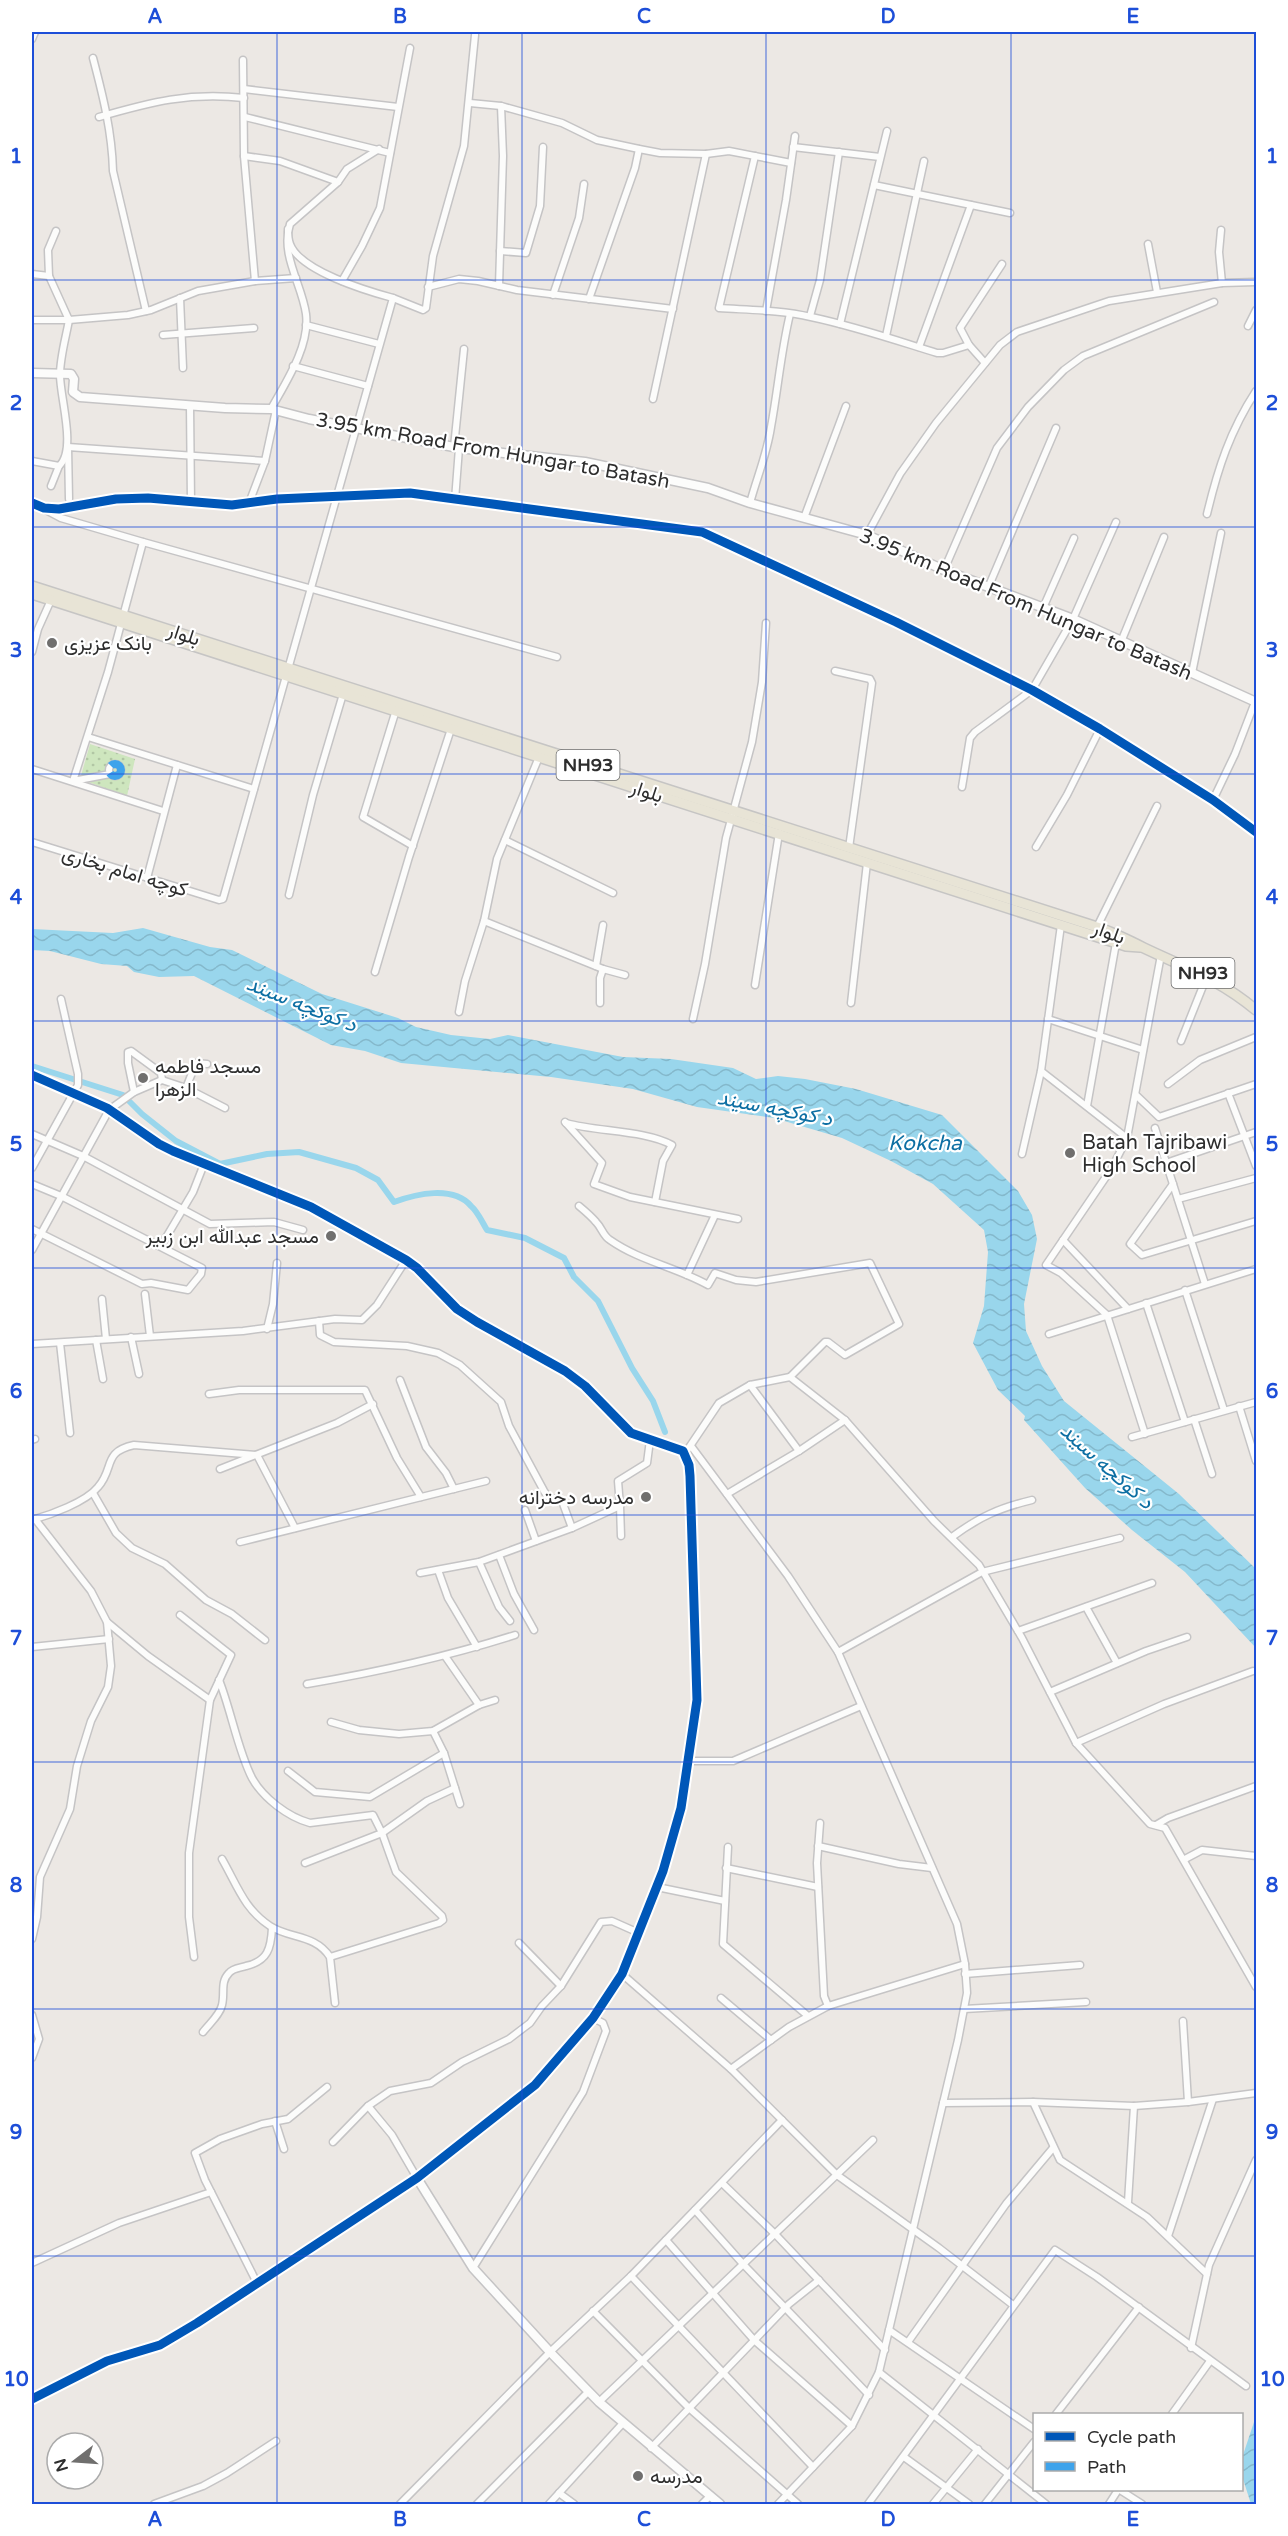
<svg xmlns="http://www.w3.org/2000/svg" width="1288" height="2536" font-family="'Varela Round',Vazirmatn,sans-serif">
<defs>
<pattern id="park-dots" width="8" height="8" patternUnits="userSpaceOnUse" patternTransform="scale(1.5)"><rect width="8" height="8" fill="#cee6be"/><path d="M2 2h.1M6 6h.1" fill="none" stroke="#b1c6a4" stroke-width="1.8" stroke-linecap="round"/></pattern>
<pattern id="water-waves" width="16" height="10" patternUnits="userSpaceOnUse" patternTransform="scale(1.5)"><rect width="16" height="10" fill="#99d6ec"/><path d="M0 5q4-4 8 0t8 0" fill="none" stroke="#84b8cb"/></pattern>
</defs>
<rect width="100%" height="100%" fill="#ece8e4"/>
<path fill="url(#park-dots)" d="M90 744 135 759 127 796 80 779Z"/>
<g fill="url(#water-waves)">
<path d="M143 928 210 947 232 950 322 994 398 1018 416 1027 451 1035 490 1039 508 1035 623 1057 671 1059 733 1068 756 1079 778 1076 805 1079 856 1089 942 1115 1018 1191 1032 1215 1037 1239 1024 1304 1026 1331 1042 1366 1064 1401 1179 1494 1256 1569V1648L1185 1572 1132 1530 1085 1488 1024 1420 1025 1416 998 1390 973 1343 984 1306 988 1252 984 1230 933 1184 891 1161 842 1138 774 1118 697 1107 633 1089 551 1077 401 1063 365 1051 331 1045 194 976 159 977 134 972 127 966 101 964 50 951 32 950V929L113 933Z"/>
<path d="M1256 2416V2504H1251L1242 2476V2458Z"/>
</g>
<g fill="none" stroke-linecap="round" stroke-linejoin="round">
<path stroke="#99d6ec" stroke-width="6" d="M32 1066 123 1095 142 1114 176 1141 220 1164 267 1154 299 1152 356 1168 378 1180 394 1202C416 1194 453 1185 471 1206 478 1212 482 1222 487 1230L525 1238 564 1258 574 1277 598 1301 632 1368 653 1401 665 1432"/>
<defs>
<g id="street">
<path d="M32 39 35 32"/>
<path d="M93 58C103 96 112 132 113 171L146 311"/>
<path d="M243 60 244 156 255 281"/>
<path d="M244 89 398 107"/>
<path d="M470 103 501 106 562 123 597 140 639 149 660 153 706 154 729 151 791 163"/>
<path d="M99 117C151 102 189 92 244 98"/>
<path d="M245 117 390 153"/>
<path d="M793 147 880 157"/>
<path d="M244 156 280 161 338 182"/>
<path d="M755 156 719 308C750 310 781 310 811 317 854 326 895 340 937 353H943L969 345"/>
<path d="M874 185 1010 213"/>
<path d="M1221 230 1219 252 1222 283"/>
<path d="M1148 244 1157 292"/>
<path d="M500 251 526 253 540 206 543 147"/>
<path d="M32 274 49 276 69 320 128 315 151 310 198 291 255 281 296 278"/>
<path d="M49 276 48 250 56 231"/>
<path d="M342 281 362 246 380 208 410 48"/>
<path d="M499 286 503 156 501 106"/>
<path d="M428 287 459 279 478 281 517 290 673 309"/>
<path d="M553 295 579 218 584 184"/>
<path d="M180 298 183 368"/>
<path d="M393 298 423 310 426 308 433 256 464 146 475 35"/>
<path d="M589 299 635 168 639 149"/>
<path d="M766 311 786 200 795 136"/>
<path d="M810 316 820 280 839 152"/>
<path d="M32 320H69C66 337 60 357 60 375 60 398 77 450 59 466L32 461"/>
<path d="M840 324 887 131"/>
<path d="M306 325 379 344"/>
<path d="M1248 326 1256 310"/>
<path d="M163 335 254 328"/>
<path d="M886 336 924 161"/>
<path d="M919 347 971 205"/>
<path d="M985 363 969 345 960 328 1002 264"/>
<path d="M293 366 368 386"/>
<path d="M653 399 706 154"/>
<path d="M190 405 191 503"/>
<path d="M271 409C286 382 310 346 306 314 302 284 280 255 290 224L338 182 347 169 379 149"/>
<path d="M454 447 464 349"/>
<path d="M51 486 59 466"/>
<path d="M69 499 68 447 265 461"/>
<path d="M455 500 459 448"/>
<path d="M32 503 44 508 59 509 116 499 148 498 232 505 277 499 410 493 702 532 896 622 1032 690 1100 729 1213 800 1256 832"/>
<path d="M249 503 265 461 276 410"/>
<path d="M750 503C757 477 767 454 771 427 778 389 781 351 790 314"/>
<path d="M44 509 61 518 143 542 557 657"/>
<path d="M1207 514C1218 468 1230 431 1256 391"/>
<path d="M804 518 846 406"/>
<path d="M867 535 900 474 936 423 1000 345 1017 332 1109 301 1222 283 1256 282"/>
<path d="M944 570 997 448 1028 407 1064 370 1083 356 1214 302"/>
<path d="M988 588 1056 428"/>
<path d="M1043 608 1074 538"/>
<path d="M1121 642 1164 537"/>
<path d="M32 652 38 629 51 600"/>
<path d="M835 671 870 679 872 683 849 848"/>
<path d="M1192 673 1221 533"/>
<path d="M396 710 363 817 413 846"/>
<path d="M88 737 254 789"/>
<circle cx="115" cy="770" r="6"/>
<path d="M32 769 163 811"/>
<path d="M110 774 73 781 108 672 143 542"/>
<path d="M962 787 970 738 975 732 1032 690 1073 619 1116 522"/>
<path d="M1213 800 1235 754 1255 702"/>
<path d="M505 840 613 893"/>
<path d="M32 842 219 900 223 899 393 298C367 291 300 271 290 244 288 239 288 234 288 229"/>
<path d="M1036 847 1067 795 1100 729"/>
<path d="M147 878 177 765"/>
<path d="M289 895 313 795 343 694"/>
<path d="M484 921 603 969 625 975"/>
<path d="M1097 927 1157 806"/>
<path d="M596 966 603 925"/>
<path d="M375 972 409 857 451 729"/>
<path d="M755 985 779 833"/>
<path d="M600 1003V978L603 969"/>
<path d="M851 1003 867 863"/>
<path d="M459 1012 465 981 484 921 497 859 539 757"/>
<path d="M693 1019 705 964 726 838 752 742 762 682 766 623"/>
<path d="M1048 1019 1143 1050"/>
<path d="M1181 1041 1207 976"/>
<path d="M1041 1071 1127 1138"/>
<path d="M1168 1084 1200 1060 1256 1037"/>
<path d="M186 1088 196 1063 207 1064"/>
<path d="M134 1092 128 1063V1052L131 1051 161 1073 162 1080"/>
<path d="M1228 1093 1256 1166"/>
<path d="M1137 1096 1159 1117 1256 1084"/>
<path d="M1087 1106 1116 943"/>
<path d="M565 1122 602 1163 594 1184 630 1197 738 1219"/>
<path d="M566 1123C597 1132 645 1130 672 1145L663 1161 655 1202"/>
<path d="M1155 1128 1205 1284"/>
<path d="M32 1134 83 1156 210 1224 274 1222 303 1230"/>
<path d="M1022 1154 1041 1071 1061 925"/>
<path d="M1166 1163 1256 1132"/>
<path d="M32 1168 78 1085V1074L61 999"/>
<path d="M32 1184 61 1196 202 1268 201 1274 188 1290 151 1283 142 1284 32 1229"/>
<path d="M1173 1184 1130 1244 1142 1255 1256 1221"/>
<path d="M1178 1199 1256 1178"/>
<path d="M579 1206C585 1211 591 1216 596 1222 602 1228 603 1236 610 1240 640 1261 676 1267 708 1285L715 1273 736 1280 756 1282 870 1263 899 1324 845 1355 828 1342H825L790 1377"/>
<path d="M1063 1240 1128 1309"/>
<path d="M161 1246 193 1192 204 1164"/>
<path d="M32 1250 109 1110 134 1092 162 1080 186 1088 225 1108"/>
<path d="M687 1275 715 1215"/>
<path d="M1185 1290 1224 1410"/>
<path d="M145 1294 150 1336"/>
<path d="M102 1299 106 1339"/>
<path d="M1146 1303 1185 1422"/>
<path d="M319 1321 320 1335 334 1342 407 1346 438 1353 460 1365 501 1402 509 1426 544 1491 548 1497 562 1501 572 1528 620 1506 618 1481 647 1463 650 1440"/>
<path d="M267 1329 273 1304 277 1263"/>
<path d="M1049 1334 1256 1269"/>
<path d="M131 1337 139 1374"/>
<path d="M96 1340 103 1379"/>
<path d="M60 1343 70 1433"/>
<path d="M32 1344 243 1331 335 1319 362 1320 377 1305 406 1260"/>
<path d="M400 1380 426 1447 446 1473 454 1489"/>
<path d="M750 1385 799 1451"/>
<path d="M209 1394 239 1390H365L397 1458 421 1497"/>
<path d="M1239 1406 1256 1461"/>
<path d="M1194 1419 1212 1474"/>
<path d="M1145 1434 1107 1315 1061 1273 1046 1265 1112 1168 1127 1138 1161 955"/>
<path d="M1132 1437 1256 1402"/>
<path d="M32 1440 35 1439"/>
<path d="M691 1446 788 1576 838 1652 957 1924 965 1964 967 1993 958 2040 879 2372 852 2426 778 2504"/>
<path d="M684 1455 719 1403 750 1385 790 1377 845 1420 934 1521 979 1565 1022 1638 1076 1743 1150 1824 1165 1828 1256 1987"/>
<path d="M220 1469 337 1423 373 1404"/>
<path d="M93 1493 116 1533 132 1548 165 1564 206 1600 232 1614 265 1640"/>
<path d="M727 1494 799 1451 845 1420"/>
<path d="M620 1506 621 1536"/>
<path d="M525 1510 536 1541"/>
<path d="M32 1520C50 1515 86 1502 98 1487 115 1468 102 1452 134 1445L257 1455 295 1528"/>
<path d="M952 1537C979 1517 999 1508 1032 1500"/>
<path d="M240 1542 486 1481"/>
<path d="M499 1555 514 1594 534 1630"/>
<path d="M479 1562 499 1607 510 1621"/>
<path d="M438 1570 448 1598 477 1647"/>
<path d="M420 1573 479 1562 572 1528"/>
<path d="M1086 1607 1117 1663"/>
<path d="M180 1615 231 1655 210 1700 189 1853V1917L194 1957"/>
<path d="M107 1622 148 1656 210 1700"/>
<path d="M1018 1631 1152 1583"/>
<path d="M32 1647 109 1639"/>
<path d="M838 1652 982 1572 1120 1538"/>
<path d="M445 1656 479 1705"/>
<path d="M219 1680C231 1710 238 1751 252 1778 263 1798 288 1817 310 1823L373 1815 382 1833 396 1872 442 1916 443 1920 439 1923 330 1957"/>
<path d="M307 1684C378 1672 446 1657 515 1635"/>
<path d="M1050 1692 1146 1651 1187 1637"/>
<path d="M331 1722 359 1730 399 1734 433 1731 479 1705 495 1700"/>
<path d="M433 1731 444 1753 460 1804"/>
<path d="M1076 1743 1164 1704 1253 1671"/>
<path d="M688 1761H733L861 1706"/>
<path d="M288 1771 315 1792 370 1797 444 1753"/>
<path d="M820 1823 817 1863 824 1996 828 2006"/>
<path d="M1156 1825 1168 1818 1256 1786"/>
<path d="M818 1846 899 1864 932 1868"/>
<path d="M728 1847 723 1944 808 2016"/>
<path d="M222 1859C237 1885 244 1909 270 1926 290 1939 315 1934 330 1957L335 2003"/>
<path d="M1185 1859 1202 1850 1256 1856"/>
<path d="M305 1863 382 1833 427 1801 455 1788"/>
<path d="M726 1868 818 1887"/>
<path d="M657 1887 725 1901"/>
<path d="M32 1939 37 1917 40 1877 70 1809 77 1766 91 1721 108 1687 111 1666 107 1622 91 1591 35 1519"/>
<path d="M519 1943 561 1986"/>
<path d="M622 1974 731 2069 837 2175 939 2248 1013 2305"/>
<path d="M965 1974 1080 1965"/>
<path d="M721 1998 771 2040"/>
<path d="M964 2009 1086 2002"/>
<path d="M32 2015 39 2039 32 2058"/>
<path d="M1183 2021 1188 2102"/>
<path d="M203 2032C209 2024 220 2015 222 2005 225 1993 220 1982 229 1973 233 1968 240 1968 246 1966 268 1961 271 1948 272 1928"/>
<path d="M731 2069 789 2027 828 2006 965 1964"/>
<path d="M1033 2102 1060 2160 1147 2217 1207 2274"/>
<path d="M943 2103 1033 2102 1134 2106 1188 2102 1256 2093"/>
<path d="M368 2106 392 2135 417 2178"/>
<path d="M275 2121 284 2149"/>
<path d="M333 2142 368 2106 390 2091 431 2083 462 2062 509 2039 530 2023 542 2006 561 1986 601 1922 612 1921 639 1933"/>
<path d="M722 2183 775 2234 885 2350"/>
<path d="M1128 2202 1134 2106"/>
<path d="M695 2210 743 2264 869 2395"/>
<path d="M1168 2236 1213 2099"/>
<path d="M666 2240 754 2340 852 2426"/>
<path d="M32 2263 119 2223 211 2192"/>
<path d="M473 2268 583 2092 606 2031 603 2023 593 2018"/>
<path d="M631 2276 813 2467"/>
<path d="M257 2283 205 2180 195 2153 220 2139 262 2124 288 2119 327 2087"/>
<path d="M593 2311 689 2408 798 2504"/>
<path d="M889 2330 1034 2429"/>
<path d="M908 2342 1006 2204 1053 2148"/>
<path d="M1191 2348 1209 2265 1256 2160"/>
<path d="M879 2372 1046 2504"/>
<path d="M599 2402 873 2140"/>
<path d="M1056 2414 1139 2307"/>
<path d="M1172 2414 1210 2361"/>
<path d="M651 2448 789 2304 819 2280"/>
<path d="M904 2457 969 2504"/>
<path d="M1120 2490 1142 2504"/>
<path d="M559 2493 574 2504"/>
<path d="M154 2504 203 2486 227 2473 276 2441"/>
<path d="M400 2504 550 2352 631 2276 782 2120"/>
<path d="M477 2504 588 2392"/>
<path d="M549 2504 623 2423"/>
<path d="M702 2504 710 2496"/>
<path d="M868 2504 1055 2250 1097 2277 1246 2386"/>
<path d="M933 2504 978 2449"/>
<path d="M985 2504 1034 2442"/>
<path d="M1109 2504 1118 2490"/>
</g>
<g id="secondary">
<path d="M32 373 71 374 74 379 73 392 80 397 225 408 271 409 309 419 459 448 585 462 708 488 750 503 867 535 944 570 1073 619 1256 702"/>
<path d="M32 1075 107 1108 159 1144 173 1151 311 1207 406 1260 417 1268 457 1309 477 1322 565 1371 585 1386 631 1433 683 1451 689 1465 690 1476 697 1700 681 1808 663 1871 622 1974 593 2018 535 2085 417 2178 197 2323 160 2345 107 2361 32 2399"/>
<path d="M417 2178 473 2268 550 2352 599 2402 720 2504"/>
</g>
<g id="primary">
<path d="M32 586 1097 927C1114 933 1128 940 1144 948 1186 968 1219 979 1256 1010"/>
<path d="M32 594 1126 946 1140 947"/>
</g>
</defs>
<use href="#street" stroke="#c5c4c5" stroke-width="9"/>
<use href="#secondary" stroke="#c5c4c5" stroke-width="11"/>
<use href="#primary" stroke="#c6c5c4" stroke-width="12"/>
<use href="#street" stroke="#fcfcfb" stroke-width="6"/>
<use href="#secondary" stroke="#fcfcfb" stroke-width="8"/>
<use href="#primary" stroke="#e8e4d6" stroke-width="9"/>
<circle stroke="#3ea3eb" stroke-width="8" stroke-dasharray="15 8" stroke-linecap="butt" cx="115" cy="770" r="6"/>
<defs>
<g id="cycleway">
<path d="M32 503 44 508 59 509 116 499 148 498 232 505 277 499 410 493 702 532 896 622 1032 690 1100 729 1213 800 1256 832"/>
<path d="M32 1075 107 1108 159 1144 173 1151 311 1207 406 1260 417 1268 457 1309 477 1322 565 1371 585 1386 631 1433 683 1451 689 1465 690 1476 697 1700 681 1808 663 1871 622 1974 593 2018 535 2085 417 2178 197 2323 160 2345 107 2361 32 2399"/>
</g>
</defs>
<use href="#cycleway" stroke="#fff" stroke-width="13"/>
<use href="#cycleway" stroke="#0057b8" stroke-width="9"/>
</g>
<path fill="none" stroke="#1d4ed8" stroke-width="1.5" stroke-opacity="0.55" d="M277 32V2504M522 32V2504M766 32V2504M1011 32V2504M32 280H1256M32 527H1256M32 774H1256M32 1021H1256M32 1268H1256M32 1515H1256M32 1762H1256M32 2009H1256M32 2256H1256"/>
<g fill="#706f6e" stroke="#fff" stroke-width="2">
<circle cx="52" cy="643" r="6"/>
<circle cx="143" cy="1078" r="6"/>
<circle cx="1070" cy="1153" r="6"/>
<circle cx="331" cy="1236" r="6"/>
<circle cx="646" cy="1497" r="6"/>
<circle cx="638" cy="2476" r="6"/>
</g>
<g text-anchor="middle" stroke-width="4.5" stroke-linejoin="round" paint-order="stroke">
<g fill="#fff" stroke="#6d6d6d" stroke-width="1.5">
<rect x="556.5" y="750" width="63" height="30" rx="4.5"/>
<rect x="1171.5" y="958" width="63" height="30" rx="4.5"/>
</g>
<g font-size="18" font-weight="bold" fill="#2e2e2e">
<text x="588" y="771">NH93</text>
<text x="1203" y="979">NH93</text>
</g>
<g font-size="20" fill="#2e2e2e" stroke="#fff">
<text transform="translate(493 450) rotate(10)" y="7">3.95 km Road From Hungar to Batash</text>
<text transform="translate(1026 604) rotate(23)" y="7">3.95 km Road From Hungar to Batash</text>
<text transform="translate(184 634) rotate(18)" y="7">بلوار</text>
<text transform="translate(647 791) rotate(18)" y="7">بلوار</text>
<text transform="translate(125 871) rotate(17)" y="7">کوچه امام بخاری</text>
<text transform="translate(1109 932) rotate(20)" y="7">بلوار</text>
</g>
<g font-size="20" fill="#2e2e2e" stroke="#fff" text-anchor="start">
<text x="64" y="650">بانک عزیزی</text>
<text x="155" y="1073">مسجد فاطمه<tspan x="155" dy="23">الزهرا</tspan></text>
<text x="1082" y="1149">Batah Tajribawi<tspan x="1082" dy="23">High School</tspan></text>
<text x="319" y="1243" text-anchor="end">مسجد عبدالله ابن زبیر</text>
<text x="634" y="1504" text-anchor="end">مدرسه دخترانه</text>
<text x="650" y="2483">مدرسه</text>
</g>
<g font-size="21" font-style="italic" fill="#0d6fa3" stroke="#fff">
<text transform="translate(302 1004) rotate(22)" y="7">د کوکچه سیند</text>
<text transform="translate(775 1108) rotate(11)" y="7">د کوکچه سیند</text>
<text x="925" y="1150">Kokcha</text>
<text transform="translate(1107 1466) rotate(42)" y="7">د کوکچه سیند</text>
</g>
</g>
<rect width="1288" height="2536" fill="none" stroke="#ffffff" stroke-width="66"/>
<rect x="1033" y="2413" width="210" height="78" fill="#ffffff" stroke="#ababab" stroke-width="1.5"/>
<rect x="1045" y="2432" width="30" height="9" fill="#0057b8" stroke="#ababab" stroke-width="1.5"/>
<text x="1087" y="2443" font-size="18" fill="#2e2e2e">Cycle path</text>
<rect x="1045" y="2462" width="30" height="9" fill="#3ea3eb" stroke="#ababab" stroke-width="1.5"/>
<text x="1087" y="2473" font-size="18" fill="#2e2e2e">Path</text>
<g transform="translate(75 2461) rotate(253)"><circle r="28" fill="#ffffff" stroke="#ababab" stroke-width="1.5"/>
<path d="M0-4.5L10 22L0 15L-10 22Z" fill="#706f6e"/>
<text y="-9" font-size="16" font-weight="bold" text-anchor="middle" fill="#2e2e2e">N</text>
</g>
<rect x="33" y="33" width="1222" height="2470" fill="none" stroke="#1d4ed8" stroke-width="2"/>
<g font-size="20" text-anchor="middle" font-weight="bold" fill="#1d4ed8">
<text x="155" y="23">A</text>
<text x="400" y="23">B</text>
<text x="644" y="23">C</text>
<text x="888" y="23">D</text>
<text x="1133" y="23">E</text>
<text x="16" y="163">1</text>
<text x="1272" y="163">1</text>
<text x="16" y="410">2</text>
<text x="1272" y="410">2</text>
<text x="16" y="657">3</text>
<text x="1272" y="657">3</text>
<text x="16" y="904">4</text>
<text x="1272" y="904">4</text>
<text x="16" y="1151">5</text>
<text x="1272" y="1151">5</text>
<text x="16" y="1398">6</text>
<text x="1272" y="1398">6</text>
<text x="16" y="1645">7</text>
<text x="1272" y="1645">7</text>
<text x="16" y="1892">8</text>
<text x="1272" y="1892">8</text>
<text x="16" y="2139">9</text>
<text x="1272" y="2139">9</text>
<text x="16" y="2386">10</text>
<text x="1272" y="2386">10</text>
<text x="155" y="2526">A</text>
<text x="400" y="2526">B</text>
<text x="644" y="2526">C</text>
<text x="888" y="2526">D</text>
<text x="1133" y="2526">E</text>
</g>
</svg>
